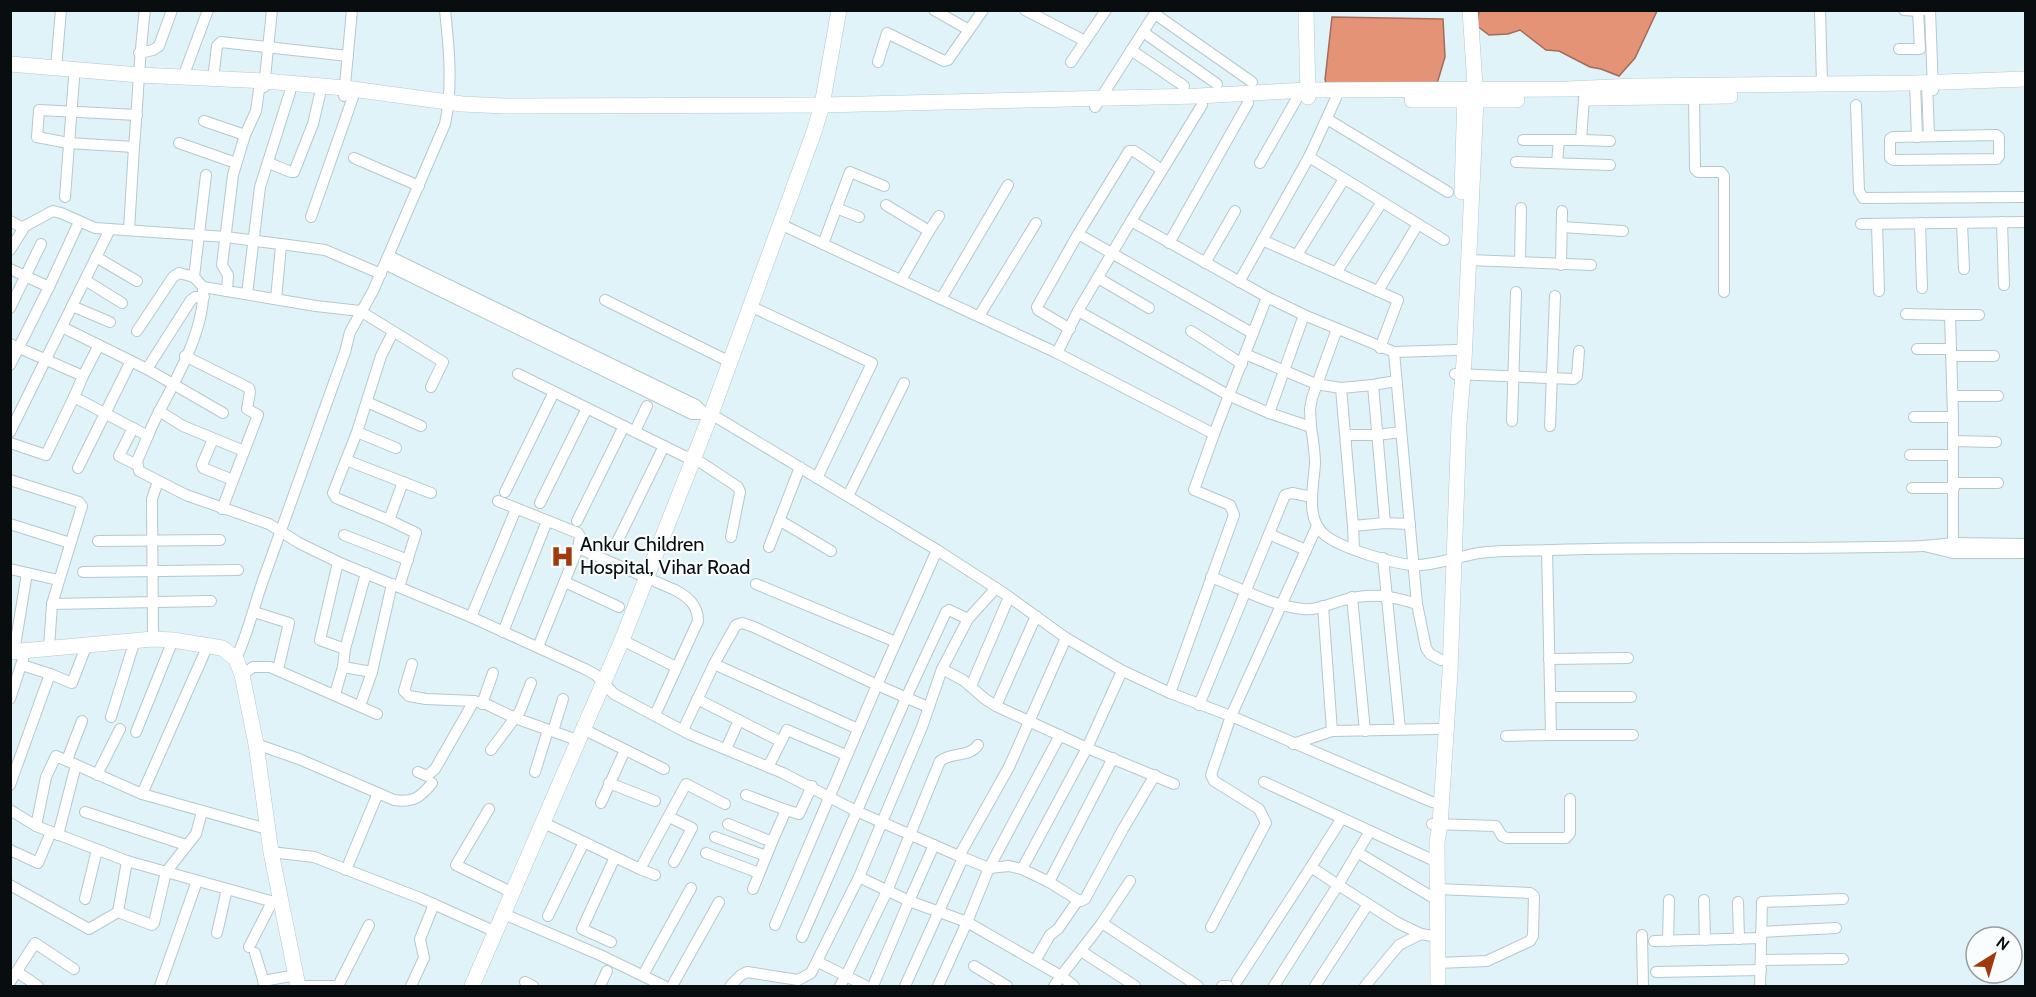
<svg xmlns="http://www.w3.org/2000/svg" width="2036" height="997" font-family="Cabin,sans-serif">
<rect width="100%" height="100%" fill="#e0f3f8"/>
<g fill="#e49377" stroke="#a26b58" stroke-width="1.5">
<path d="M1479 11H1657L1635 58 1619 76 1601 69 1590 67 1559 51 1546 50 1520 30 1508 34 1489 35 1477 26Z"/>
<path d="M1332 17 1443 19 1445 57 1436 87H1328L1325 80Z"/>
</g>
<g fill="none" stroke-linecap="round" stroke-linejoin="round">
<defs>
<g id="street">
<path d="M934 10 969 30 983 10"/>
<path d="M1025 10 1085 41"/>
<path d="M1820 10 1822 84"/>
<path d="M1904 10 1918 11"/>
<path d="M1930 10 1933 90"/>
<path d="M1155 14 1252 82"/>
<path d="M1143 32 1217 84"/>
<path d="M1899 49H1920L1918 11 1925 10"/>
<path d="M1131 50 1184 86"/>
<path d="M139 53 153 50 159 46 172 10"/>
<path d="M878 62 887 33 944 61 948 60 969 30"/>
<path d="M1071 62 1106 10"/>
<path d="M56 68 61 10"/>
<path d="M183 77 208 10"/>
<path d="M213 79 217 46 221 42 348 56"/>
<path d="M1915 83 1917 137"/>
<path d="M1927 83 1929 136"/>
<path d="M264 87 272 10"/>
<path d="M344 96 352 10"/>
<path d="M1694 96 1695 169 1698 172H1721L1724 176V292"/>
<path d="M1336 98 1309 157 1444 240"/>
<path d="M1584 98 1581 140 1610 141"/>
<path d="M1202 105 1131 221 1267 297"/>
<path d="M1856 105 1859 191 1863 198 2026 197"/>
<path d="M1095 107 1157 10"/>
<path d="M137 115 39 110 37 137 68 143 134 147C138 101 139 56 145 10"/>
<path d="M1327 119 1448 192"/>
<path d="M204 121 245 135"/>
<path d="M1996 135 1999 137V156L1997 159 1894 160 1890 158V139L1893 137Z"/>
<path d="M1523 140H1581"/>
<path d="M179 143 236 163"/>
<path d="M354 158 419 186"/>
<path d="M1516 162 1610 165"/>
<path d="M269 163 291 172H294L313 124 320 94"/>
<path d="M1260 163 1296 100"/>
<path d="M1557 163 1559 140"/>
<path d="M65 197 74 78"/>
<path d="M886 205 929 231 901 280"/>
<path d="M836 208 859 217"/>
<path d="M311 217 353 97"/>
<path d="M10 221 23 228"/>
<path d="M2002 222 2004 285"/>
<path d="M1920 223 1922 288"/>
<path d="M1962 223 1964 269"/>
<path d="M780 224 1057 353 1214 434 1267 297 1304 315 1394 352 1456 350"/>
<path d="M1861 224 2026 222"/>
<path d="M1877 224 1879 291"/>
<path d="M1562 227 1623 231"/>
<path d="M129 230 134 147"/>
<path d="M929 231 939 216"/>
<path d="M1078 234 1252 333"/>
<path d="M1262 240 1398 300 1380 348"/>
<path d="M1169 243 1248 103"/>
<path d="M281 244 325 250 381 274"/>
<path d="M823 244 850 172 884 186"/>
<path d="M10 250 25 226 53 211 61 213 95 228 226 237 280 244 281 246 276 299"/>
<path d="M1297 255 1344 179"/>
<path d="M389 256 696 405 704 413"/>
<path d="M96 257 137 281"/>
<path d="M1469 260 1591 265"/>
<path d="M1520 262 1521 208"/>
<path d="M1205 263 1235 211"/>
<path d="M385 264 692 414H711L937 550 1005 594 1066 638 1121 670 1170 693 1231 716 1432 802 1442 803"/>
<path d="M1561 265 1562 211"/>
<path d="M10 269 49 287 79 222"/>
<path d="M1336 273 1382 202"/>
<path d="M1098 278 1149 308"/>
<path d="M85 280 122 303"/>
<path d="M1239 282 1309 157"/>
<path d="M203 287 194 277 206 175"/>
<path d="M227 291 228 275 222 265 233 175 245 135 256 111 259 90"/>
<path d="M1378 291 1418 224"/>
<path d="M247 294 260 187 290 92"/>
<path d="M941 299 1008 185"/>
<path d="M605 300 730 362"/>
<path d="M72 306 110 322"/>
<path d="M750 306 872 363 817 478"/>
<path d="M10 308 41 244"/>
<path d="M1078 311 1230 396 1269 413 1311 427 1310 409 1312 398 1337 329"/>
<path d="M1906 314 1950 315 1953 417V553"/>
<path d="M1950 315H1979"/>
<path d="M979 316 1036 223"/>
<path d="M62 327 147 369 223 413"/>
<path d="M1070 329 1038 310 1037 307 1078 234 1129 151H1134L1162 170"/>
<path d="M137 331 173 277 179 273 194 277"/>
<path d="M1191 331 1242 364"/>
<path d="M10 344 83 376 74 397 148 436"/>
<path d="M1917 349H1951"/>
<path d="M1394 352 1417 604 1426 648 1430 654 1441 660"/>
<path d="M1057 353 1078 311 1131 221"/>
<path d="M1245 354 1316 384 1341 388"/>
<path d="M185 356 249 388 250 392 247 409 258 415 222 509"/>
<path d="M1951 356H1994"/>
<path d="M10 365 49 287"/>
<path d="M147 369 191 300 195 297H204"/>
<path d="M518 374 684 456 694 458 738 487 740 492 731 537"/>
<path d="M1455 374 1574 379 1577 376 1579 351"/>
<path d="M83 376 99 345"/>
<path d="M1396 381 1373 385 1341 388 1353 526 1385 523 1410 524"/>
<path d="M1373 385 1385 523"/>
<path d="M431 387 443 362 360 311 316 306 203 287C206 326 178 376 160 410 151 426 145 444 137 461L139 471 186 495 269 524 299 543 338 562 471 617 585 669 596 675 614 694 691 735 783 773 856 811 959 856 989 868 1009 866 1022 869 1049 882 1078 900"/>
<path d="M1953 396H1998"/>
<path d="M367 402 421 426"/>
<path d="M159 411 183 426 244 451"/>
<path d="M1269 413 1304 315"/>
<path d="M1914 417H1953"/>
<path d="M1512 421 1516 292"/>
<path d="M1550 426 1555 296"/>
<path d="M1311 427C1313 439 1315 451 1315 463 1314 487 1304 519 1326 536 1344 549 1391 563 1412 565 1427 567 1462 556 1479 553 1503 550 1528 551 1552 550 1676 546 1800 550 1924 546"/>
<path d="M133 428 119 456 137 465"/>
<path d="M635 431 647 406"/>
<path d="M10 432 110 229"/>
<path d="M357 432 396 448"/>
<path d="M1346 435H1377L1401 432"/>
<path d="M213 439 202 465 203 468 233 480"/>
<path d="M1953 441 1996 442"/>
<path d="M10 443 46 455 74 397"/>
<path d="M1910 455H1953"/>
<path d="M346 460 431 493"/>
<path d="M78 468 131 361"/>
<path d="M10 480 79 502 82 506 52 604 49 648"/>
<path d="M1954 483H1998"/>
<path d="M1912 488H1954"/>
<path d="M505 492 554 392"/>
<path d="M848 496 904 383"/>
<path d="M498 501 578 533 580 536 578 548 538 647"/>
<path d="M540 503 587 408"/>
<path d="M389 520 336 498 333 493 357 432 381 356 393 332"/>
<path d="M779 520 831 551"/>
<path d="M577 521 624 426"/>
<path d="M10 524 70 543"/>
<path d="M1353 526 1354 549"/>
<path d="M1269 534 1306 550"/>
<path d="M344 535 408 560"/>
<path d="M618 540 664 446"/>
<path d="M98 541 220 540"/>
<path d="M2026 544 1954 543 1924 546 1953 553H2026"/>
<path d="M769 547 800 467"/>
<path d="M578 548 675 590C688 597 698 605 698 621L655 715"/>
<path d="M1547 550 1551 735H1633"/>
<path d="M1383 558 1400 729"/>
<path d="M338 562 320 640 345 649 343 667 372 672"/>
<path d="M10 569 58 580"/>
<path d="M83 572 238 570"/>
<path d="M1211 577C1240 588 1272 606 1303 609 1317 611 1331 603 1344 600 1370 592 1392 596 1417 604"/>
<path d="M565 582 619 607"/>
<path d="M756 584 896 642"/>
<path d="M399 587 416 533 389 520 403 482"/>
<path d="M1352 597 1365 731"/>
<path d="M52 604 211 601"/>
<path d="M1323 606 1332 731 1439 729"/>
<path d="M254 612 289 623 279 665"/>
<path d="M471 617 516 509"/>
<path d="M503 632 547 521"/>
<path d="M153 639 152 499 158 481"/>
<path d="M622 640 676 667"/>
<path d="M345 649 366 573"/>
<path d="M14 652 27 573"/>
<path d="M236 659C249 631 255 601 266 572 292 499 319 426 345 352L350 332 373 291 445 124C453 87 449 47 445 10"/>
<path d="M1549 659 1628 658"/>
<path d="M412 664 404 691 409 696 426 699 474 701 486 704 515 718 580 741"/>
<path d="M714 664 736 625 742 623 754 627 877 685 775 925"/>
<path d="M942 669 963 680 985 699 996 706 1087 748 1174 784"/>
<path d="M50 674 72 683 87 644"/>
<path d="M242 675 253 667H270L377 714"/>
<path d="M971 686 1009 597"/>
<path d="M1170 693 1234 515 1230 505 1194 490 1214 434"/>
<path d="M335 694 343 667"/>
<path d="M1550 697H1631"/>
<path d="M10 699 23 659"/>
<path d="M697 699 780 741"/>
<path d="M482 704 493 673"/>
<path d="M1199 705 1285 495 1292 493 1312 497"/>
<path d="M360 706 372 672 392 584"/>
<path d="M996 706 1036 616"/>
<path d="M928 707 877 685 937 550"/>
<path d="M111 717 135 640"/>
<path d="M585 730 664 769"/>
<path d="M683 730 714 664 858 729"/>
<path d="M553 731 563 699"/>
<path d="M136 732 173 640"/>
<path d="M1506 736 1551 735"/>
<path d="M256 744 299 759 394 800C413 803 421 797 432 783"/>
<path d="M1293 744 1332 731"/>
<path d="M726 749 739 720"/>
<path d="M491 750 520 711 531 683"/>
<path d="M67 760 82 721"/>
<path d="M768 767 787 730 846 755"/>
<path d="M418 772 427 776 435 769 474 701"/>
<path d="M535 772 548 730"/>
<path d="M97 775 120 729"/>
<path d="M1264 782 1437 862"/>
<path d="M609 783 655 801"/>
<path d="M10 785 50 674 22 665"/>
<path d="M142 794 208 645"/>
<path d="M746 795 786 810 772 842"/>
<path d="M601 803 625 750"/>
<path d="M489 809 456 865 513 893"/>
<path d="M10 810 36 826"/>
<path d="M786 810 799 814 812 786"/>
<path d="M85 812 186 845"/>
<path d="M669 817 692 828 674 862"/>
<path d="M544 823 615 857 582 929 611 942"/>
<path d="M728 824 772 842 753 889"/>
<path d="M1432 824 1496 826 1502 836 1507 838H1566L1570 833V799"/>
<path d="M267 829 142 794 56 756 46 777 36 826 127 861 281 904"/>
<path d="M58 835 76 765"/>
<path d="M715 837 766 856"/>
<path d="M10 850 38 863 51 832"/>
<path d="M271 852 314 857 420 898 496 932"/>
<path d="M1357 852 1437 900"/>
<path d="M706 853 759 873"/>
<path d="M959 856 1009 767 1066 638"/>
<path d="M615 857 640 869 686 784 725 804"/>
<path d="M1311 867 1342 818"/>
<path d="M640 869 655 875"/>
<path d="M1022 869 1087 748 1122 671"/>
<path d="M346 870 378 793"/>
<path d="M859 877 909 901 934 845"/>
<path d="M1049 882 1113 758"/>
<path d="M10 885 89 929 118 912 152 925 154 923 166 872 196 834 202 812"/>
<path d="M1437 889 1530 893 1534 896 1533 936 1530 941 1487 961 1438 963"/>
<path d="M85 899 97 850"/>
<path d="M1704 900 1705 940"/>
<path d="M1738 902 1739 939"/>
<path d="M118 912 127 861"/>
<path d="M504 914 600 955 664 986"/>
<path d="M548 916 584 842"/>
<path d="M1102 923 1198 986"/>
<path d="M1211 927 1266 823 1259 809 1214 781 1211 775 1231 716 1317 526"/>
<path d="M1761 932 1836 928"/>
<path d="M217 933 227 889"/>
<path d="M1642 935 1643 986"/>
<path d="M802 937 906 698 946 612 949 610 968 619"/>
<path d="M1654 941 1761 938"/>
<path d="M1668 941 1669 900"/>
<path d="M249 947 272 902"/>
<path d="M1081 951 1135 986"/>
<path d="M255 953 265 986"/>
<path d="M1761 960 1843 959"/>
<path d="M1035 961 1050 935 1058 929 1078 900 1081 901 1085 899 1123 829 1155 775"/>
<path d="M818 962 846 976 887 891 940 761C951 752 969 758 978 745"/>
<path d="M974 966 1007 986"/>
<path d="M17 972 38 986"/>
<path d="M1656 972 1761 970"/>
<path d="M643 975 691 888"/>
<path d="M263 981 296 975"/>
<path d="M1237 981 1311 867 1338 885 1370 831"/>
<path d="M10 982 35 943 74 969"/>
<path d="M525 982 533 986"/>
<path d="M160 986 197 881"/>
<path d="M298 986H339"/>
<path d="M338 986 369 925"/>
<path d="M411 986 424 958 420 939 434 904"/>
<path d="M600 986 607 971"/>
<path d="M672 986 719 902"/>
<path d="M730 986 741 975 747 972 798 980 811 973 859 877 922 727 942 669 968 619 996 588"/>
<path d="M840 986 846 976 866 986"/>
<path d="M873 986 909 901 967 922 1061 976 1102 923 1130 881"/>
<path d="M905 986 963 858"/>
<path d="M938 986 967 922 989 868 1060 735"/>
<path d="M1054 986 1061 976 1074 986"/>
<path d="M1222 986H1228"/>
<path d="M1274 986 1338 885 1398 923 1421 934"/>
<path d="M1315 986 1368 904"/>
<path d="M1365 986 1399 945 1421 934 1438 937"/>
<path d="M1760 986 1762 902 1843 899"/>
</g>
<g id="secondary">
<path d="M1306 10 1308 97"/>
<path d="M10 64 139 75 265 81 345 88 462 104 504 106 822 105 1198 96 1307 90 1567 89 1635 86 1915 83 2026 79"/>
<path d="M1589 98 1730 96"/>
<path d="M1412 100H1517"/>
<path d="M1462 192 1465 93"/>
<path d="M10 652 153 639 173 640 222 648 236 659 242 675 256 744 271 852 298 986"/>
<path d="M472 986 622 640 711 414 814 132 822 105 839 10"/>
<path d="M1438 986 1437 842 1440 825 1450 672 1459 424 1464 361 1476 100 1470 10"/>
</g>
</defs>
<use href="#street" stroke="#b6c8cd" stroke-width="12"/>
<use href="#secondary" stroke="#b6c8cd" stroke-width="16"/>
<use href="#street" stroke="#fff" stroke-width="10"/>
<use href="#secondary" stroke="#fff" stroke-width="15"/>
</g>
<defs>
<symbol id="hospital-bare" viewBox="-9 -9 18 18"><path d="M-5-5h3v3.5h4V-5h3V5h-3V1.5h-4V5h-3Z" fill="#9f3a0e" stroke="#f9fdfe" stroke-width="2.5" paint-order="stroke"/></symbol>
</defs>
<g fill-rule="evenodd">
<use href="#hospital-bare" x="546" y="540" width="33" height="33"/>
</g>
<g text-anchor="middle" stroke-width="4.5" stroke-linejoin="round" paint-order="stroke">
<g font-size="20" fill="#080e0f" stroke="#f9fdfe" text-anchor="start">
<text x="580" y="551">Ankur Children<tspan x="580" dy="23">Hospital, Vihar Road</tspan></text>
</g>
</g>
<rect width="2036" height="997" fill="none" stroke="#080e0f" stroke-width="24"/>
<g transform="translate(1994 955) rotate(37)"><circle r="28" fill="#f9fdfe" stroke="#999d9e" stroke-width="1.5"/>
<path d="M0-4.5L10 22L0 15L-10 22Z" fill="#9f3a0e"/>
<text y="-9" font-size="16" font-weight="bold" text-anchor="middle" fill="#080e0f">N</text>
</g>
</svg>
